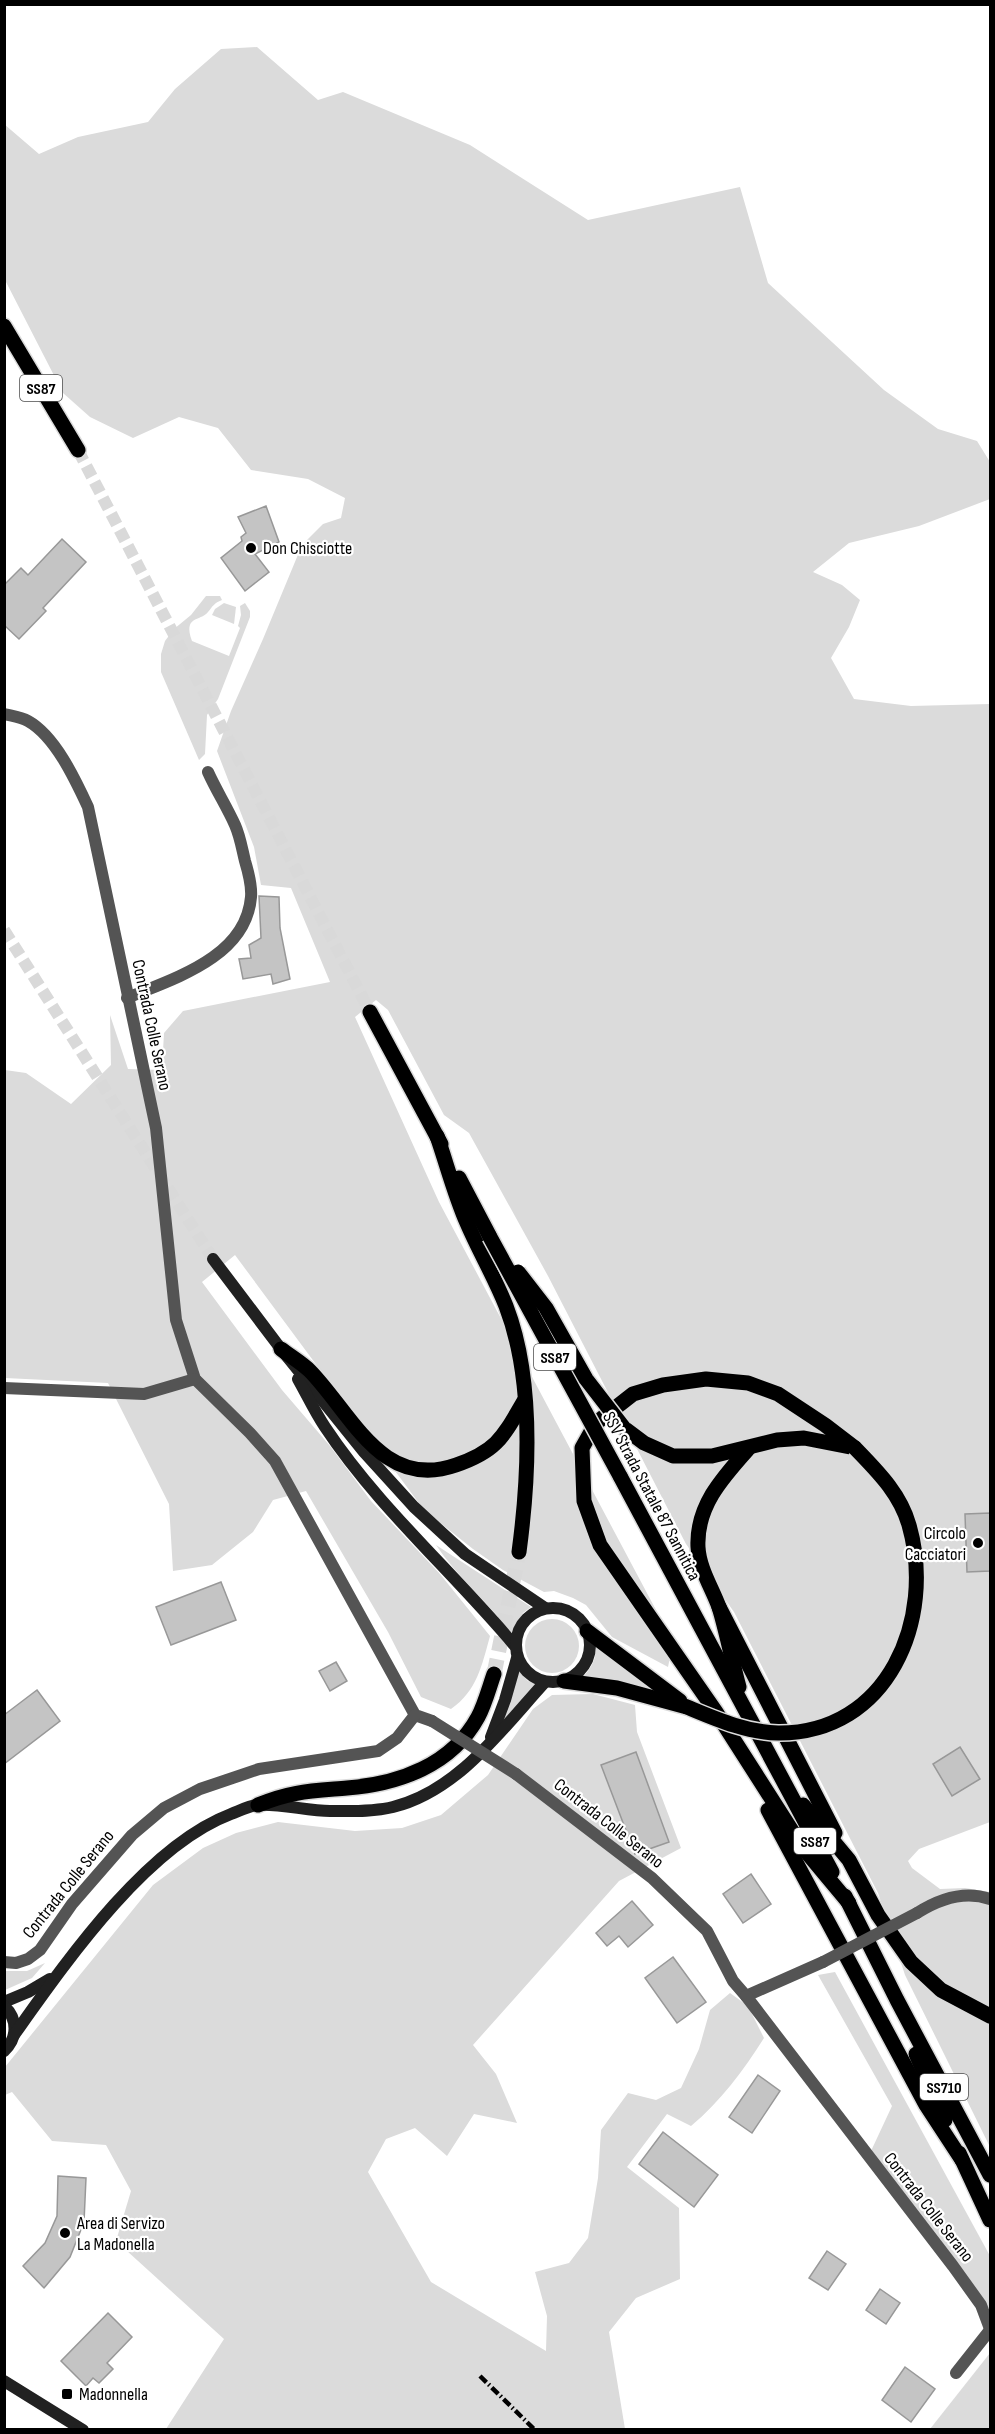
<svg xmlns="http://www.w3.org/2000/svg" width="995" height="2434" font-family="'Sofia Sans Condensed',sans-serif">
<rect width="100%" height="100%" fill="#fff"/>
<g fill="#dbdbdb">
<path d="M257 47 318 100 343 92 470 145 588 220 740 187 768 283 884 390 938 429 977 441 990 462V499L919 526 849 543 813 572 842 585 860 600 849 627 831 658 854 699 911 706 990 704V1822L919 1849 908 1861 912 1868 940 1889 965 1888 990 1892V2147L905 1975 878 1893 734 1612 686 1544 548 1276 469 1133 444 1115 388 1010 376 1000 355 1017 439 1202 673 1642 668 1667 612 1637 586 1605 573 1598 554 1591 544 1592 503 1570 473 1549 424 1510 235 1255 202 1282 282 1390 330 1446 371 1501 440 1574 490 1636C482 1665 477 1691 451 1709L421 1697 388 1632 306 1491 273 1500 253 1532 212 1565 173 1571 169 1504 108 1383 5 1378V1070L26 1073 71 1104 111 1065 110 1015 128 1069 162 1070 164 1033 183 1011 330 982 291 888 261 885 254 847 217 751 231 711 263 639 302 545 323 524 341 518 345 498 308 479 251 470 218 428 179 417 133 438 90 417 63 393 5 280 4 124 39 154 78 137 148 122 175 89 221 49Z"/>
<path d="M206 596H220L222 600C214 603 213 606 208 612 200 622 183 615 192 641L229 656 240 628 238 626 241 615 240 606 245 603 250 611V617L218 699 207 715 205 754 199 760 161 672V654L165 641 174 629 191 615Z"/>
<path d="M224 603 236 607 234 624 212 615 215 609Z"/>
<path d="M436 1545 531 1607 523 1613 511 1633C488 1602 457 1577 436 1545Z"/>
<circle cx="552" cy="1646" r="27"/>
<path d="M596 1646 661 1693 583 1677C592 1667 596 1659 596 1646Z"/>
<path d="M519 1671 528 1681 537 1684 503 1721Z"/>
<path d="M593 1694 635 1705 637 1732 681 1848 619 1881 473 2045 496 2074 517 2123 474 2114 447 2156 415 2128 386 2139 368 2172 431 2282 546 2351 547 2316 535 2272 569 2263 588 2238 598 2178 601 2130 628 2093 656 2100 681 2088 699 2049 710 2010 730 1993 748 2006 764 2038C743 2071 721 2101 691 2126L667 2114 627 2167 679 2208 680 2279 636 2298 609 2332 625 2429H166L224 2339 116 2241 131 2191 106 2145 52 2141 12 2092 5 2095V2067L153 1885 203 1848 236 1833 278 1822 355 1831 402 1828 441 1815 488 1775 533 1709 552 1695Z"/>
<path d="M45 1963 32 1978 5 1990V1971H27Z"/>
<path d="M835 1972 990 2256V2310L871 2151 892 2106 818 1975Z"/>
<path d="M990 2353V2429H930Z"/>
</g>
<g fill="#c4c4c4" stroke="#989898" stroke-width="1.5">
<path d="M266 506 279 542 255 554 269 572 245 591 221 558 242 541 241 537 246 533 238 517Z"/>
<path d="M62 539 86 562 43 608 46 611 19 639 4 625V585L21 568 28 575Z"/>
<path d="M259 896 279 897 280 928 290 979 273 984 271 974 243 979 239 959 251 958 249 945 261 938Z"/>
<path d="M990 1513V1571L967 1572 965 1514Z"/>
<path d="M221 1582 236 1620 171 1645 156 1607Z"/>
<path d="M336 1662 347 1681 330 1691 319 1671Z"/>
<path d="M37 1690 60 1721 4 1764V1715Z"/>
<path d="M960 1747 980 1779 952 1796 933 1764Z"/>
<path d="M636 1752 669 1842 635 1854 601 1765Z"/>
<path d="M751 1874 771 1904 743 1923 723 1894Z"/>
<path d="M632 1901 653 1925 628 1947 619 1936 607 1946 596 1933Z"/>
<path d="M673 1957 706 2002 677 2023 645 1978Z"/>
<path d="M758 2075 780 2091 752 2133 729 2117Z"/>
<path d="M663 2132 718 2175 694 2207 639 2164Z"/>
<path d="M58 2176 86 2178 84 2222 70 2257 44 2288 23 2266 45 2243 57 2216Z"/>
<path d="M827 2251 846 2264 828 2290 809 2278Z"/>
<path d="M880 2289 900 2303 886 2324 866 2310Z"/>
<path d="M108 2313 132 2337 107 2363 113 2369 99 2383 93 2378 86 2386 61 2361Z"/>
<path d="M905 2367 935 2389 911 2422 882 2400Z"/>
</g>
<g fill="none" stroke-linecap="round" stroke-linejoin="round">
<g stroke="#d9d9d9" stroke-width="12" stroke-dasharray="12 6" stroke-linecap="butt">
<path d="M78 450 370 1012"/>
<path d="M4 930 213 1259"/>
</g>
<path stroke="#d9d9d9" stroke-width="15" stroke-dasharray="15 8" stroke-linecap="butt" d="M494 1674 519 1552"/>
<defs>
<g id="primary">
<path d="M4 326 78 450"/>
<path d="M370 1012 441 1144"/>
<path d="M437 1136C447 1165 455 1196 467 1223 479 1251 495 1278 506 1306 534 1379 529 1477 519 1552"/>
<path d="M459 1178 490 1237"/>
<path d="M281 1349C290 1356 302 1363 310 1371 352 1414 382 1491 456 1465 497 1451 503 1437 524 1401"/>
<path d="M624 1428 644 1443 673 1456H712L777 1440 804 1438 850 1447"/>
<path d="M620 1476 832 1872"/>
<path d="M719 1607 835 1833"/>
<path d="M587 1631 680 1701"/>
<path d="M564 1681 617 1688 687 1707"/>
<path d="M739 1687C732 1661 727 1633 719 1607 712 1588 699 1568 698 1547 696 1506 723 1477 749 1448"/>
<path d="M258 1805C291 1791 312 1791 347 1788 399 1784 452 1765 478 1717 485 1704 489 1688 494 1674"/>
<path d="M803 1805 849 1860 878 1915 911 1962 941 1990 990 2016"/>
<path d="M768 1810 926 2105 962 2160"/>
<path d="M845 1896 897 2000 990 2175"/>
<path d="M849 1903 803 1848 716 1712 600 1545 584 1501 582 1448 596 1423 633 1394 663 1385 706 1379 748 1383 778 1394 825 1425 855 1448"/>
<path d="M916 2054 945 2120"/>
<path d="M959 2153 990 2220"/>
</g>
</defs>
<use href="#primary" stroke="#dbdbdb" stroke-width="18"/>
<g stroke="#545454" stroke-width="12">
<path d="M4 714C12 716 21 717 28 721 55 736 75 779 88 807L156 1128 176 1320 195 1379 250 1433 275 1461 415 1715 432 1721"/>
<path d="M127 998C175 978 246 957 251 897 252 886 248 871 245 861 242 849 240 836 235 825 227 807 216 790 208 772"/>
<path d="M4 1388 144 1394 195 1379"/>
<path d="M516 1774 652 1878 707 1931 733 1981 746 1996 823 1962"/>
<path d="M917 1913C939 1899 964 1890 990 1899"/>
<path d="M4 1962 16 1963 28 1959 40 1950 72 1904 132 1835 164 1808 200 1789 259 1769 378 1751 397 1738 415 1715"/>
<path d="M746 1996 953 2266 981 2305 990 2329"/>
<path d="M956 2373 990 2330"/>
</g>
<g stroke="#212121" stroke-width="12">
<path d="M213 1259 281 1349 364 1452 414 1507 465 1554 545 1608"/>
<path d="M298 1379C307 1395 315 1412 325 1427 378 1507 453 1572 515 1646"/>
<circle cx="553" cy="1645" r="37"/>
<path d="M491 1737 505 1700 517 1658"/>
<path d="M4 2002 28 1992 50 1979"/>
<path d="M4 2006C18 2019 18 2038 4 2051"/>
<path d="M14 2035C66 1962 146 1846 231 1814 239 1811 249 1806 257 1805 278 1803 308 1811 330 1811 350 1811 373 1812 393 1807 458 1791 502 1729 545 1682"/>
<path d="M4 2381 83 2430"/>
</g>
<use href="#primary" stroke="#000" stroke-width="15"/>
<path stroke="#000" stroke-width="4.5" stroke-dasharray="9 3 1.5 3" stroke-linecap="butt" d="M480 2376 535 2430"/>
<defs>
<g id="primary-bridge">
<path d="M490 1237 620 1476"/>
<path d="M518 1272 546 1308 586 1379 624 1428"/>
<path d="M687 1707C716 1719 745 1732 778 1733 888 1734 936 1619 909 1525 900 1493 877 1471 855 1448"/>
</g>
</defs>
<use href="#primary-bridge" stroke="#dbdbdb" stroke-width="18" stroke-linecap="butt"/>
<g stroke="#545454" stroke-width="12">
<path d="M432 1721 516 1774"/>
<path d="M823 1962 917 1913"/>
</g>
<use href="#primary-bridge" stroke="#000" stroke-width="15"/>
</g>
<g fill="#000" stroke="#fff" stroke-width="2">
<circle cx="251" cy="548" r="6"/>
<circle cx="978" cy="1543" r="6"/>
<circle cx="65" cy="2233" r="6"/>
<rect x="61" y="2388" width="12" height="12" rx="3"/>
</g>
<g text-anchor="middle" stroke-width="4.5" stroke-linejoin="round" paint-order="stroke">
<g fill="#fff" stroke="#4c4c4c" stroke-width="1.5">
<rect x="20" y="375" width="42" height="26" rx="4.5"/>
<rect x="534" y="1344" width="42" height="26" rx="4.5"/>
<rect x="794" y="1828" width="42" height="26" rx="4.5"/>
<rect x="920" y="2074" width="48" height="26" rx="4.5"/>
</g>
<g font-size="16" font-weight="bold" fill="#000">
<text x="41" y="394">SS87</text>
<text x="555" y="1363">SS87</text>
<text x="815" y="1847">SS87</text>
<text x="944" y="2093">SS710</text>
</g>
<g font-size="18" fill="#000" stroke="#fff" text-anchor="start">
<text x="263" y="554">Don Chisciotte</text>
<text x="966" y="1539" text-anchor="end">Circolo<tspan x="966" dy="21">Cacciatori</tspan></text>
<text x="77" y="2229">Area di Servizo<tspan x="77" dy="21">La Madonella</tspan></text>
<text x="79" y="2400">Madonnella</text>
</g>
<g font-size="18" fill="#000" stroke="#fff">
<text transform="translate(152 1025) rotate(78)" y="6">Contrada Colle Serano</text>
<text transform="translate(652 1496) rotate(62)" y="6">SSV Strada Statale 87 Sannitica</text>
<text transform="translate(609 1823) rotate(38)" y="6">Contrada Colle Serano</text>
<text transform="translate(68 1884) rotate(-51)" y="6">Contrada Colle Serano</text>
<text transform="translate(929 2207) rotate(52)" y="6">Contrada Colle Serano</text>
</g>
</g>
<rect width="995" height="2434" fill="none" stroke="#000000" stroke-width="12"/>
</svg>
